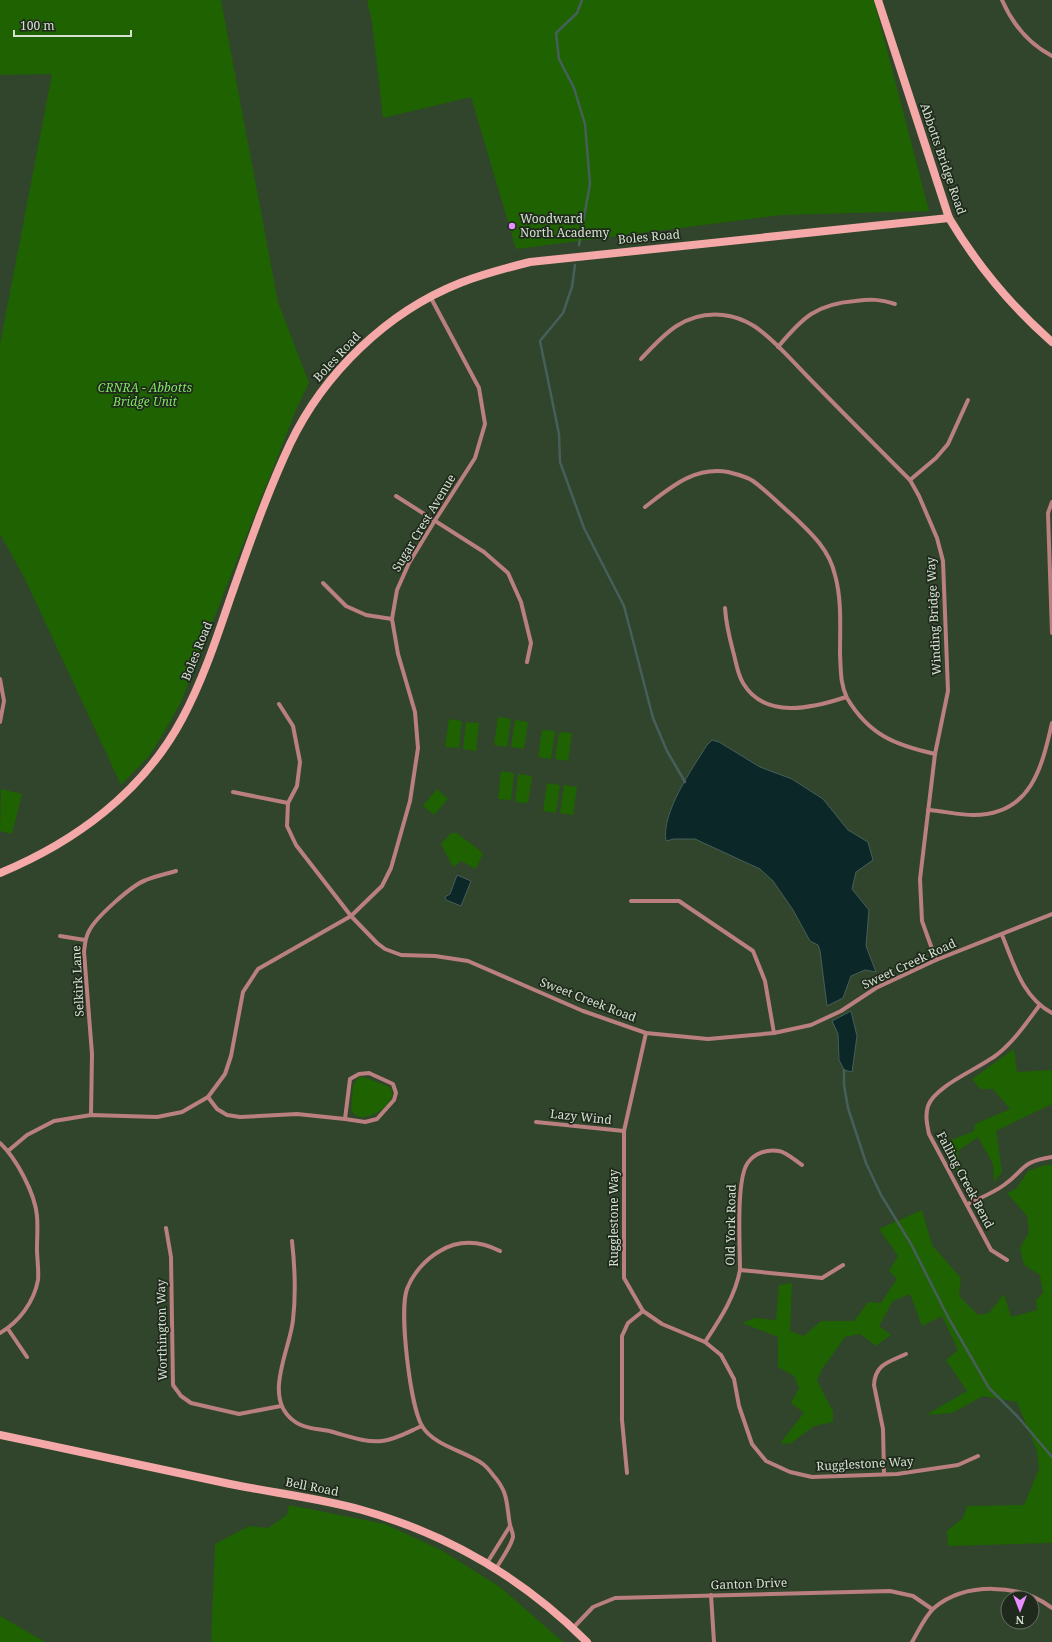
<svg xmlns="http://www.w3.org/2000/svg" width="1052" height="1642" font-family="'Noto Serif',serif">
<rect width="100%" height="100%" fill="#30452b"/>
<g fill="#1f6202">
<path d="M0 0H221L278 302 309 383 296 410 181 702 163 734 149 756 121 785 25 579 0 534V344L52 74 0 75Z"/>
<path d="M367 0H874L929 211 781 215 516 249 471 97 383 118 372 22Z"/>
<path d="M498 717 511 719 507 747 494 745Z"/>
<path d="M449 719 462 721 459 748 445 747Z"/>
<path d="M515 720 528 722 524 749 511 747Z"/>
<path d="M466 722 479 723 476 751 463 749Z"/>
<path d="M542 730 555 731 551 759 538 757Z"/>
<path d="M559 732 572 733 568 761 555 759Z"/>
<path d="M501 771 514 773 511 800 498 799Z"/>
<path d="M518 774 532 776 528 803 515 802Z"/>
<path d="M547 783 560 785 556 813 543 811Z"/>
<path d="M564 785 577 787 573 815 560 813Z"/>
<path d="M1 789 22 794 12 834 0 831Z"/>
<path d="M437 789 448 799 434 815 423 806Z"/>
<path d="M451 833H457L483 853 476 869 461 861 453 867 441 844Z"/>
<path d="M1014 1049 1017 1072 1052 1070V1104L996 1131 1002 1172 994 1182 993 1164 978 1137 958 1151 959 1174 941 1144 974 1131 975 1124 1010 1109 993 1089H980L972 1079Z"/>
<path d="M359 1077C366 1077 371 1080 377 1082 381 1084 386 1085 389 1087 402 1097 375 1122 356 1116L351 1110 353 1085Z"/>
<path d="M1044 1165H1052V1543L948 1546 947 1531 963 1518 967 1506 1024 1505 1039 1469 1037 1451 1017 1402 983 1396 952 1413 926 1415 967 1391 946 1360 958 1350 942 1316 922 1326 910 1294 893 1301 879 1326 891 1335 876 1346 860 1334 845 1337 822 1369 817 1381 833 1411V1422L814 1426 790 1444 780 1443 804 1413 791 1403 799 1388 794 1376 778 1367V1337L742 1323 755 1318 776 1320 779 1285 792 1283 790 1331 804 1336 821 1321H854L868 1302 881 1303 897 1279 889 1271 898 1256 879 1229 922 1210 932 1245 961 1278 959 1296 978 1315 989 1313 1004 1294 1011 1317 1037 1310 1036 1300 1043 1293 1040 1275 1024 1265 1020 1248 1029 1232 1027 1216 1007 1193 1016 1189 1028 1171Z"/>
<path d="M289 1505 385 1524 441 1550 500 1587 563 1642H211L215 1544 249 1526 268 1528 287 1515Z"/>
<path d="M0 1616 45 1642H0Z"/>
</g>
<g fill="#0b2728" stroke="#475f5a">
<path d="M712 740 719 742 760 767 792 779 823 799 848 830 868 842 873 860 856 872 852 889 869 910 866 946 876 972 865 970 851 976 843 998 827 1006 820 951 818 945 810 941 793 910 773 881 760 869 695 839H674L666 841C661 813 692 769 707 745Z"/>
<path d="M457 875 471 881 461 906 446 900 445 897 450 894Z"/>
<path d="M851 1011 857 1036 852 1072 844 1070 839 1060 838 1034 832 1021Z"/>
</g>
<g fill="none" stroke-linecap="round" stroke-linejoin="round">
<g stroke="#475f5a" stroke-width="2.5">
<path d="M579 245 590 184 585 124 574 88 559 59 556 33 577 13 582 0"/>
<path d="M575 265 572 287 563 313 540 341 559 434 560 462 584 528 624 606 653 718 667 751 685 782"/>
<path d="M844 1070V1085L848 1108 866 1163 881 1195 911 1244 948 1317 989 1388 1018 1417 1052 1457"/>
</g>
<g stroke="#ba7f7f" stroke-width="4">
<path d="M1002 0C1012 23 1029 44 1052 56"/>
<path d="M778 347C802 318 816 304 855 301 871 299 879 299 895 304"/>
<path d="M641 359C664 334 685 311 723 315 734 316 744 320 754 326 774 339 791 360 807 376 841 411 876 446 910 480L919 496 937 538 943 561 948 691 935 754 920 879 922 921 936 960"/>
<path d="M910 480 936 458 948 444 968 400"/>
<path d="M396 496 484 552 508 573 521 602 531 643 527 662"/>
<path d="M1052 502 1048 513 1052 633"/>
<path d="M645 507C670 488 694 466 728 472 736 474 746 476 753 481 767 491 779 504 792 515 811 533 829 549 835 575 842 600 840 628 840 654 841 669 840 684 847 698 869 735 895 745 935 754"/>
<path d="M323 583 346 606 366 615 392 619"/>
<path d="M725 608C726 623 729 636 733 651 736 661 737 673 743 683 765 720 813 708 846 697"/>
<path d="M0 679 4 701 0 722"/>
<path d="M279 704 293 726 300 762 297 786 288 803 287 826 296 845 351 916 377 943 385 949 401 955 435 956 468 961 583 1011 646 1033 708 1039 774 1033 811 1025 841 1011 876 988 936 960 1052 914"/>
<path d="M233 792 288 803"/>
<path d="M928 810C943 811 959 815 974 815 1031 815 1042 767 1052 723"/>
<path d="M631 901H679L753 951 765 981 774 1033"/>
<path d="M1002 935C1014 964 1022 997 1052 1013"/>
<path d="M60 936 85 940"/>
<path d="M646 1033 624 1131V1278L643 1311 662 1324 705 1342 721 1355 734 1379 739 1406 752 1444 766 1461 790 1472 812 1477 897 1474 958 1465 978 1456"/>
<path d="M369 1073 393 1084 396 1093 394 1100 377 1119 365 1122 345 1119 350 1079 359 1074Z"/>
<path d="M208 1097 217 1109 227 1115 240 1117 297 1114 345 1119"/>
<path d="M91 1115 92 1054 84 952C85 944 85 938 89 931 96 917 132 885 146 880 156 876 166 874 176 871"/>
<path d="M536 1122 624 1131"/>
<path d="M0 1143C16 1158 35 1193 37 1216 38 1227 37 1238 37 1249 37 1259 39 1270 38 1280 34 1302 19 1322 0 1333"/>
<path d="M8 1151 27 1135 54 1121 91 1115 157 1117 182 1112 208 1097 225 1074 231 1056 243 992 258 969 351 916 382 886 391 868 410 801 418 748 415 712 398 654 392 619 397 590 409 563 434 522 475 458 485 424 479 388 431 298"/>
<path d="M968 1204C980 1198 993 1193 1004 1185 1026 1169 1020 1162 1052 1157"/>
<path d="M166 1228 171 1257 173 1385 181 1396 191 1403 239 1414 281 1406"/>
<path d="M292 1241C295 1268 296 1294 293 1320 290 1350 262 1398 294 1421 303 1428 317 1429 329 1431 345 1435 365 1443 382 1441 395 1440 410 1431 422 1426"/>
<path d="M1007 1260 991 1250 929 1134C927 1124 925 1115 928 1106 935 1085 983 1067 999 1053 1015 1040 1027 1022 1039 1006"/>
<path d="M740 1270 822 1278 843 1265"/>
<path d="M8 1329 27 1357"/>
<path d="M705 1342C720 1319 735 1297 740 1270 740 1246 736 1182 747 1164 754 1153 767 1149 779 1151 786 1152 796 1161 802 1165"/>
<path d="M627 1473 622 1420V1336L628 1323 643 1311"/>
<path d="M884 1474 883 1429 874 1385C875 1364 889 1362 906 1354"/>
<path d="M487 1563 510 1526"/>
<path d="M496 1569C501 1559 511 1547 513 1537 513 1532 511 1529 510 1525 506 1503 509 1493 493 1475 490 1471 487 1467 483 1464 465 1451 434 1446 422 1426 410 1405 399 1311 407 1289 413 1273 426 1259 440 1251 460 1239 480 1241 500 1251"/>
<path d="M711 1595 714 1642"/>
<path d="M573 1628 593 1607 615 1598 890 1591 913 1596 932 1609"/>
<path d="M912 1642C918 1632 925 1616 934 1608 965 1582 1020 1583 1052 1608"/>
</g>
<g stroke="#f4a8a8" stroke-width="8">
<path d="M878 0 949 218C977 265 1011 306 1052 342"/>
<path d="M0 873C75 842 143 792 182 719 203 680 217 637 231 596 249 545 267 493 290 444 324 373 387 312 460 283 483 274 506 268 530 262L949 218"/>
<path d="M0 1435C77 1451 154 1468 230 1484 274 1493 319 1498 362 1510 447 1534 524 1579 587 1642"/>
</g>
</g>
<circle fill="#e88eff" stroke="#1f291c" stroke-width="1.5" cx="512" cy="226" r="4"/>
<g text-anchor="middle" stroke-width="3.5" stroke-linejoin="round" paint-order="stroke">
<g font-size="12" fill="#d4e1d0" stroke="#1f291c">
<text transform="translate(943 159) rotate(71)" y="4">Abbotts Bridge Road</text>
<text transform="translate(649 237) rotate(-5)" y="4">Boles Road</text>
<text transform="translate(337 357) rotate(-47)" y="4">Boles Road</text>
<text transform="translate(424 523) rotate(-59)" y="4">Sugar Crest Avenue</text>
<text transform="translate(934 616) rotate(-93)" y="4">Winding Bridge Way</text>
<text transform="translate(197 651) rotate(-68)" y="4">Boles Road</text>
<text transform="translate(909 964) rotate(-25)" y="4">Sweet Creek Road</text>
<text transform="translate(78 981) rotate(-93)" y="4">Selkirk Lane</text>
<text transform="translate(588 1000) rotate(21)" y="4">Sweet Creek Road</text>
<text transform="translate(581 1117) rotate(6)" y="4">Lazy Wind</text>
<text transform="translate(965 1180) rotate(62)" y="4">Falling Creek Bend</text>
<text transform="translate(614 1218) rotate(-90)" y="4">Rugglestone Way</text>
<text transform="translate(731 1225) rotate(-89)" y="4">Old York Road</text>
<text transform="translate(162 1330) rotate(-91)" y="4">Worthington Way</text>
<text transform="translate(865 1464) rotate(-3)" y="4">Rugglestone Way</text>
<text transform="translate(312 1487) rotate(11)" y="4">Bell Road</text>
<text transform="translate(749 1584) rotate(-2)" y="4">Ganton Drive</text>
</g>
<g font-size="12" fill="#d4e1d0" stroke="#1f291c" text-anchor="start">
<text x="520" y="223">Woodward<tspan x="520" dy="14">North Academy</tspan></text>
</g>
<g font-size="12" font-style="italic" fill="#7fe662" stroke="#1f291c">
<text x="145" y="392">CRNRA - Abbotts<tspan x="145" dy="14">Bridge Unit</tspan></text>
</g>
</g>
<g transform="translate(1020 1610) rotate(180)"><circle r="19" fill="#1f291c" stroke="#677364"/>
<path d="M0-3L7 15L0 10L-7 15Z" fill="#e88eff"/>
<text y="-6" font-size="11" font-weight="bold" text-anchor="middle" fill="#d4e1d0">N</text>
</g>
<path d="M14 30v6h117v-6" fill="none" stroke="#d4e1d0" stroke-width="2"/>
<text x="20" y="30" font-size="12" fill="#d4e1d0" stroke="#1f291c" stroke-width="3" paint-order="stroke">100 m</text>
</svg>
